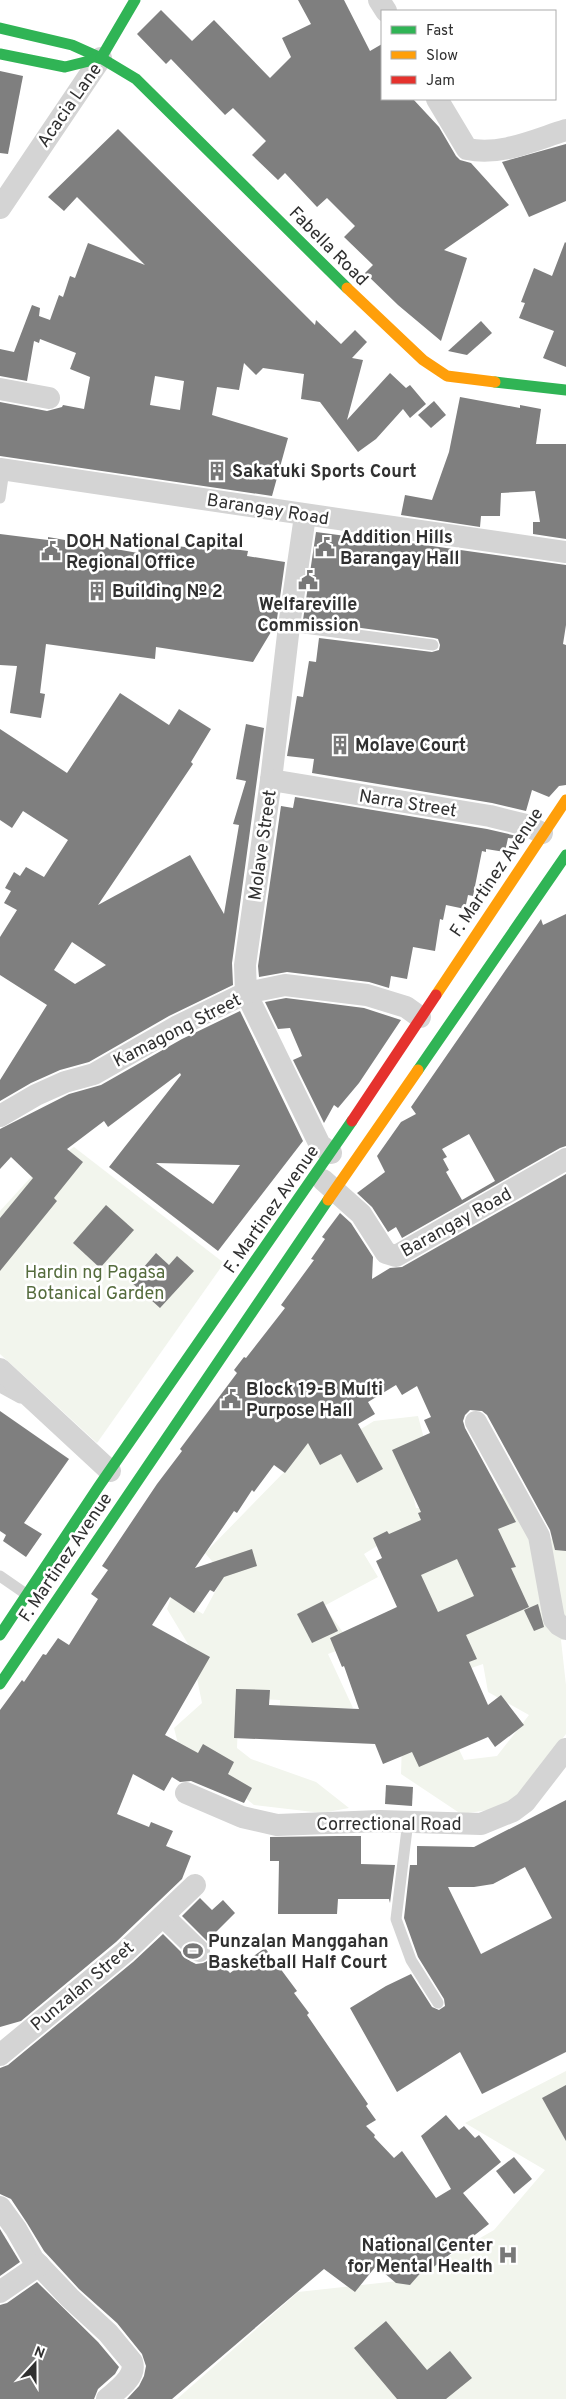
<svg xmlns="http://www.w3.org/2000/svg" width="566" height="2399" font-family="Overpass,sans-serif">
<rect width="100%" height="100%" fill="#fff"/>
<g fill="#f2f5ed">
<path d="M74 1147 224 1263 97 1443 0 1354V1211L33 1175Z"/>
<path d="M418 1416 430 1461 409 1479 416 1508H446L470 1515 505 1492 552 1539 566 1531V1639L561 1640 566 1685V1734L509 1807 461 1814 401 1774 402 1743 450 1730 464 1760 497 1756 529 1715 488 1692 483 1664 448 1676 462 1626 436 1610 395 1535 364 1554 378 1577 324 1606 352 1645 328 1654 353 1708 280 1709V1700L239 1698 237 1748 251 1759 316 1782 349 1808 322 1813 254 1805 178 1744 174 1728 202 1703 191 1649 167 1609 172 1595 203 1614 224 1575 205 1553 290 1466 304 1428 325 1451 374 1421Z"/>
<path d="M566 2071V2399H177L298 2292 407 2280 494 2230 545 2170 465 2123Z"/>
</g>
<g fill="#7f7f7f" fill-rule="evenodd">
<path d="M298 0H344L370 51 382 44V99H413L439 127 456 156 460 160 471 163 509 205 444 250 467 258 441 341 398 305 365 273 373 265 344 237 355 226 327 198 317 207 285 173 278 180 252 155 266 141 233 108 225 115 171 59 166 64 137 34 161 10 192 41 214 20 270 78 291 57 282 38 311 24Z"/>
<path d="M0 71 23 76 8 154 0 153Z"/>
<path d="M118 129 315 325 316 320 341 344 355 330 367 342 352 358 363 360 347 420 390 373 406 388 410 385 426 404 410 418 403 409 376 439 358 452 320 402 301 399 304 374 263 368 256 375 244 363 239 390 217 387 212 415 288 438 272 496 0 456V402L47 411 62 407 63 405 84 409 90 377 70 369 76 353 40 339 39 343 34 341 27 381 0 376V349L14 352 32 305 40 308 39 316 50 320 59 295 63 297 70 276 75 278 88 243 145 265 77 197 64 211 48 197ZM155 376 184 381 180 410 150 405Z"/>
<path d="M566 144V201L529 217 502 162Z"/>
<path d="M565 242 566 243V367L543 358 554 331 519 318 525 303 521 302 534 268 552 276Z"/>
<path d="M481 321 492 333 467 355 448 351Z"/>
<path d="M460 397 520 408V405L541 409 536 444H566V539L533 534V522H540L535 491 501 493 500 516H481L480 527 401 515 405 495 432 500 449 452Z"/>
<path d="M434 401 446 415 431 428 418 415Z"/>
<path d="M316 532 346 536 347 534 566 565V625L563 644 566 645V785L559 786 549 797 532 790 526 811 492 803 312 773 314 759 287 756 297 696 303 697 309 661 316 662 319 638 432 652 439 650 440 645 438 639 434 638 303 620Z"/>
<path d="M0 534 48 540V537L138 553 140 542 194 548 195 544 248 551 247 556 285 562 275 633 271 632 253 662 156 647 155 659 46 644 40 693 45 694 41 718 10 713 17 666 0 665Z"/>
<path d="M120 693 169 725 179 709 211 729 191 762 193 764 98 905 190 855 224 914 239 825 233 824 246 781 236 779 246 724 264 728 232 963 233 985 169 1016 89 1062 60 1070 31 1083 0 1101V1080L47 1005 0 975V937L17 910 4 903 11 891 5 888 14 872 20 876 26 867 44 877 68 840 23 811 12 828 0 820V729L67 773ZM72 942 106 965 75 984 54 970Z"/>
<path d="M295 797 487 829 517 836 516 839 508 838 505 852 486 849V852L482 851 473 896 468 895 465 909 446 905 443 920 440 919 435 951 413 947 407 979 391 976 389 988 369 982 287 972 259 977 258 966 281 806 293 808Z"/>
<path d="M566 914V1146L560 1148 402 1238 396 1227 388 1232 372 1207 357 1193 385 1172 377 1156 401 1122 416 1114 411 1107 541 919 543 925ZM469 1134 495 1181 462 1200 446 1172 449 1170 443 1159 447 1157 442 1149Z"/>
<path d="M286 998 364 1008 401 1020 359 1083 338 1108 334 1105 324 1123 293 1060 302 1056 290 1028 278 1029 265 1002Z"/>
<path d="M240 1011 303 1141 218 1251 109 1167 181 1075 180 1073 108 1127 104 1121 67 1149 83 1162 54 1198 57 1201 0 1271V1218L33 1178 11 1157 0 1169V1129L69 1094 101 1085 182 1039ZM156 1163 240 1165 213 1204Z"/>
<path d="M566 1174V1551L555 1550 550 1530 487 1415 482 1411 470 1410 465 1415 463 1421 465 1428 516 1522 498 1529 516 1567 511 1568 529 1607 466 1635 477 1659 469 1662 488 1705 501 1695 524 1725 495 1747 488 1737 419 1767 412 1752 383 1764 375 1744 234 1738 236 1689 270 1690 269 1705 359 1709 344 1666 342 1667 330 1638 397 1607 376 1561 382 1558 373 1538 387 1531 389 1534 421 1520 418 1513 421 1512 392 1450 430 1433 424 1420 431 1417 417 1386 402 1395 396 1385 368 1402 375 1414 358 1424 383 1469 357 1483 341 1454 320 1465 308 1443 285 1473 274 1465 254 1492 252 1490 237 1513 234 1511 195 1568 252 1549 257 1566 224 1577 214 1592 210 1590 194 1613 170 1597 152 1625 210 1657 165 1735 198 1753 203 1744 234 1762 228 1774 252 1788 244 1803 191 1781 180 1782 172 1777 164 1791 133 1774 117 1814 149 1827 151 1822 173 1831 166 1846 191 1856 182 1879 116 1942 21 2021 0 2027V1710L22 1680 24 1682 43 1654 46 1655 58 1638 69 1645 98 1599 91 1594 108 1570 102 1566 157 1484 182 1451 180 1449 237 1373 234 1370 244 1357 246 1358 285 1308 281 1305 314 1260 311 1259 325 1239 322 1237 340 1213 351 1223 373 1257 372 1279 390 1268 402 1267ZM457 1559 474 1596 438 1612 421 1575Z"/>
<path d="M106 1205 134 1230 100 1268 73 1243Z"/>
<path d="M156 1253 169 1265 177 1256 194 1271 160 1308 131 1282Z"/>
<path d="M0 1411 69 1459 24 1523 42 1534 26 1557 3 1541 6 1535 0 1531Z"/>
<path d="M323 1601 338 1631 312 1643 297 1614Z"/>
<path d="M538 1604 544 1627 534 1631 524 1610Z"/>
<path d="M386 1785 413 1787 412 1806 385 1804Z"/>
<path d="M566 1800V2052L482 2094 460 2052 397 2092 350 2008 386 1986 411 1974 432 2007 439 2010 445 2006 444 1999 418 1957 404 1918 410 1865H417V1846L474 1847ZM525 1867 552 1918 481 1954 448 1887H474L493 1884Z"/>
<path d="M338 1836H361V1864L395 1865 390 1903 389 1899H338L337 1914H278L279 1861H270V1837Z"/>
<path d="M200 1898 212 1910 223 1900 235 1913 216 1932 218 1934 209 1943 182 1916Z"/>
<path d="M163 1934 190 1961 196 1964 203 1963 209 1960 212 1954 230 1973 265 1948 297 1991 294 1993 309 2013 307 2015 368 2104 366 2106 376 2120 366 2126 375 2135 374 2137 394 2158 402 2151 436 2198 451 2189 421 2136 446 2115 459 2130 464 2126 475 2138 479 2135 501 2162 463 2193 489 2224 427 2272 424 2269 410 2285 396 2283 376 2266 355 2292 324 2269 172 2399H127L139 2386 144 2376 146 2366 142 2354 117 2323 79 2289 44 2251 27 2223 11 2199 0 2194V2068L8 2065 133 1962Z"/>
<path d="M566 2085V2141L542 2098Z"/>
<path d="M514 2157 532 2179 514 2194 496 2171Z"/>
<path d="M0 2229 20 2262 0 2276Z"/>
<path d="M37 2282 98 2342 119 2367 115 2374 98 2389 94 2399H0V2305L7 2303Z"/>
<path d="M386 2321 427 2370 450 2351 472 2378 446 2399H397L354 2348Z"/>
</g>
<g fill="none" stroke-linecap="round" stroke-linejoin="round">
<g stroke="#d4d4d4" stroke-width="11">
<path d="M0 498 4 470"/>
<path d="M289 626 433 645"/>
<path d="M0 1387 20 1398"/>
<path d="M0 1576 26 1594"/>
<path d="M408 1821 396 1919 411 1960 438 2003"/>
</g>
<g stroke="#d4d4d4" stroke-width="22">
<path d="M379 0 386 11"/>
<path d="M437 99 467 149C501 156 534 140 566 130"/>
<path d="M0 208 101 58"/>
<path d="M0 389 49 398"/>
<path d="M0 469C189 496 377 526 566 552"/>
<path d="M305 516 289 626 271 780 245 965 246 993 320 1145 331 1153"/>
<path d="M271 780 490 816 526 825 542 833"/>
<path d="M0 1116 36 1095 65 1082 94 1074 176 1027 246 993 285 985 367 995 406 1007 420 1017"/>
<path d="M323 1180 361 1214 386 1253 396 1256 566 1159"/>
<path d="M0 1369 110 1471"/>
<path d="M476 1422 539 1536 554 1619 559 1625 566 1629"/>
<path d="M186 1793 242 1817 277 1825 380 1821 481 1824 513 1811 525 1802 566 1749"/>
<path d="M163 1916 199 1951"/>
<path d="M0 2055 125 1952 195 1885"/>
<path d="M0 2207 16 2229 33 2259 70 2298 108 2333 132 2362C137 2377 117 2390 107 2399"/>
<path d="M0 2292 39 2265"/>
</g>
<g stroke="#30b455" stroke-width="11">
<path d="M0 28 72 45 101 58 136 79 347 288"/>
<path d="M0 54 65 67 101 58"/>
<path d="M101 58 135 0"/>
<path d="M495 382 566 390"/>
<path d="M418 1070 566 855"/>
<path d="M0 1635 99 1486 352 1121"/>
<path d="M0 1684 328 1200"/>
</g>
<g stroke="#ff9f0a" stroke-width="11">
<path d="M347 288 423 360 447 376 495 382"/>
<path d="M436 995 566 800"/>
<path d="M328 1200 418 1070"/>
</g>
<path stroke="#e5322d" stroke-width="11" d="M352 1121 436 995"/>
</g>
<defs>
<symbol id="building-bare" viewBox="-9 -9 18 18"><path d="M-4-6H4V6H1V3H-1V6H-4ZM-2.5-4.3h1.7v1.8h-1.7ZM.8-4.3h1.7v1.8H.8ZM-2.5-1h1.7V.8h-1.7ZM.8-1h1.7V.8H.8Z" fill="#787878" stroke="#fff" stroke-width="2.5" paint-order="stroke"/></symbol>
<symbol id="civic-bare" viewBox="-9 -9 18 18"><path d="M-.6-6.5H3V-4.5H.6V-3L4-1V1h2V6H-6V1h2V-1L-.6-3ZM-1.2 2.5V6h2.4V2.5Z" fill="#787878" stroke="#fff" stroke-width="2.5" paint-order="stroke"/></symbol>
<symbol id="stadium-bare" viewBox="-9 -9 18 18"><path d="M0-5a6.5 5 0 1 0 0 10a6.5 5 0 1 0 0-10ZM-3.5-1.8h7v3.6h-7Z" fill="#787878" stroke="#fff" stroke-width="2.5" paint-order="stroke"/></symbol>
<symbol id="hospital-bare" viewBox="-9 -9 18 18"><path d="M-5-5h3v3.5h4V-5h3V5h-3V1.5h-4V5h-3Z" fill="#787878" stroke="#fff" stroke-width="2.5" paint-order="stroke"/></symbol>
</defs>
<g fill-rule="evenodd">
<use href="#building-bare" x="203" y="457" width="28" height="28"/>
<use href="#civic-bare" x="311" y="533" width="28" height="28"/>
<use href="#civic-bare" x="37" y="537" width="28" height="28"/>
<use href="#civic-bare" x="294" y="566" width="28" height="28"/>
<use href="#building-bare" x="83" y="577" width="28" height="28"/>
<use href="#building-bare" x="326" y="731" width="28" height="28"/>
<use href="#civic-bare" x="217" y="1385" width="28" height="28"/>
<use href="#stadium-bare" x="179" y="1937" width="28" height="28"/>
<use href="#hospital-bare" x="494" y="2241" width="28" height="28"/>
</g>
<g text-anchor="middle" stroke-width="5" stroke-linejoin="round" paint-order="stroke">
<g font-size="18" fill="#303030" stroke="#fff">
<text transform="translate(69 105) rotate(-55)" y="6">Acacia Lane</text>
<text transform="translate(329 246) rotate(45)" y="6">Fabella Road</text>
<text transform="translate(268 509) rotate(9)" y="6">Barangay Road</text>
<text transform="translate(408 803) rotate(9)" y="6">Narra Street</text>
<text transform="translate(262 845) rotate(-82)" y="6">Molave Street</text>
<text transform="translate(496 872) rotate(-56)" y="6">F. Martinez Avenue</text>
<text transform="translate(177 1030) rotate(-27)" y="6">Kamagong Street</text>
<text transform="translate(271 1209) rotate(-55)" y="6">F. Martinez Avenue</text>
<text transform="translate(456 1222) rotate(-29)" y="6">Barangay Road</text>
<text transform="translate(65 1557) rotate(-56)" y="6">F. Martinez Avenue</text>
<text x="389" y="1830">Correctional Road</text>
<text transform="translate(82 1986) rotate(-40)" y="6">Punzalan Street</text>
</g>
<g font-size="18" font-weight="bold" fill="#303030" stroke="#fff" text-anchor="start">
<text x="232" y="477">Sakatuki Sports Court</text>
<text x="340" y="543">Addition Hills<tspan x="340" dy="21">Barangay Hall</tspan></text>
<text x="66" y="547">DOH National Capital<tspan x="66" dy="21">Regional Office</tspan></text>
<text x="112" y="597">Building № 2</text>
<text x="308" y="610" text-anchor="middle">Welfareville<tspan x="308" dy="21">Commission</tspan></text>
<text x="355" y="751">Molave Court</text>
<text x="246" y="1395">Block 19-B Multi<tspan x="246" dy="21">Purpose Hall</tspan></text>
<text x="208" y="1947">Punzalan Manggahan<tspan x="208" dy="21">Basketball Half Court</tspan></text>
<text x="493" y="2251" text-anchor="end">National Center<tspan x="493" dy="21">for Mental Health</tspan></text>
</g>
<g font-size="18" fill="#556c3d" stroke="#fff">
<text x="95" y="1278">Hardin ng Pagasa<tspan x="95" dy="21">Botanical Garden</tspan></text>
</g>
</g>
<rect x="381" y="10" width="175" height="90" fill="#ffffff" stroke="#acacac"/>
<rect x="391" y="26" width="25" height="8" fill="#30b455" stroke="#acacac"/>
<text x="426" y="35" font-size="15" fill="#303030">Fast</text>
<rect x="391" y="51" width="25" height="8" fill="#ff9f0a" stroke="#acacac"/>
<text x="426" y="60" font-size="15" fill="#303030">Slow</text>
<rect x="391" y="76" width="25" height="8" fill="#e5322d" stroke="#acacac"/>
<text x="426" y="85" font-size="15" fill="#303030">Jam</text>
<g transform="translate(35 2364) rotate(21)" stroke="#ffffff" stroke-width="4" paint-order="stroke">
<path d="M0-4L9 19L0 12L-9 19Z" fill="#303030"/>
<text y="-8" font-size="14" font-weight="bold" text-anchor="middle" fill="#303030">N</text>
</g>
</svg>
